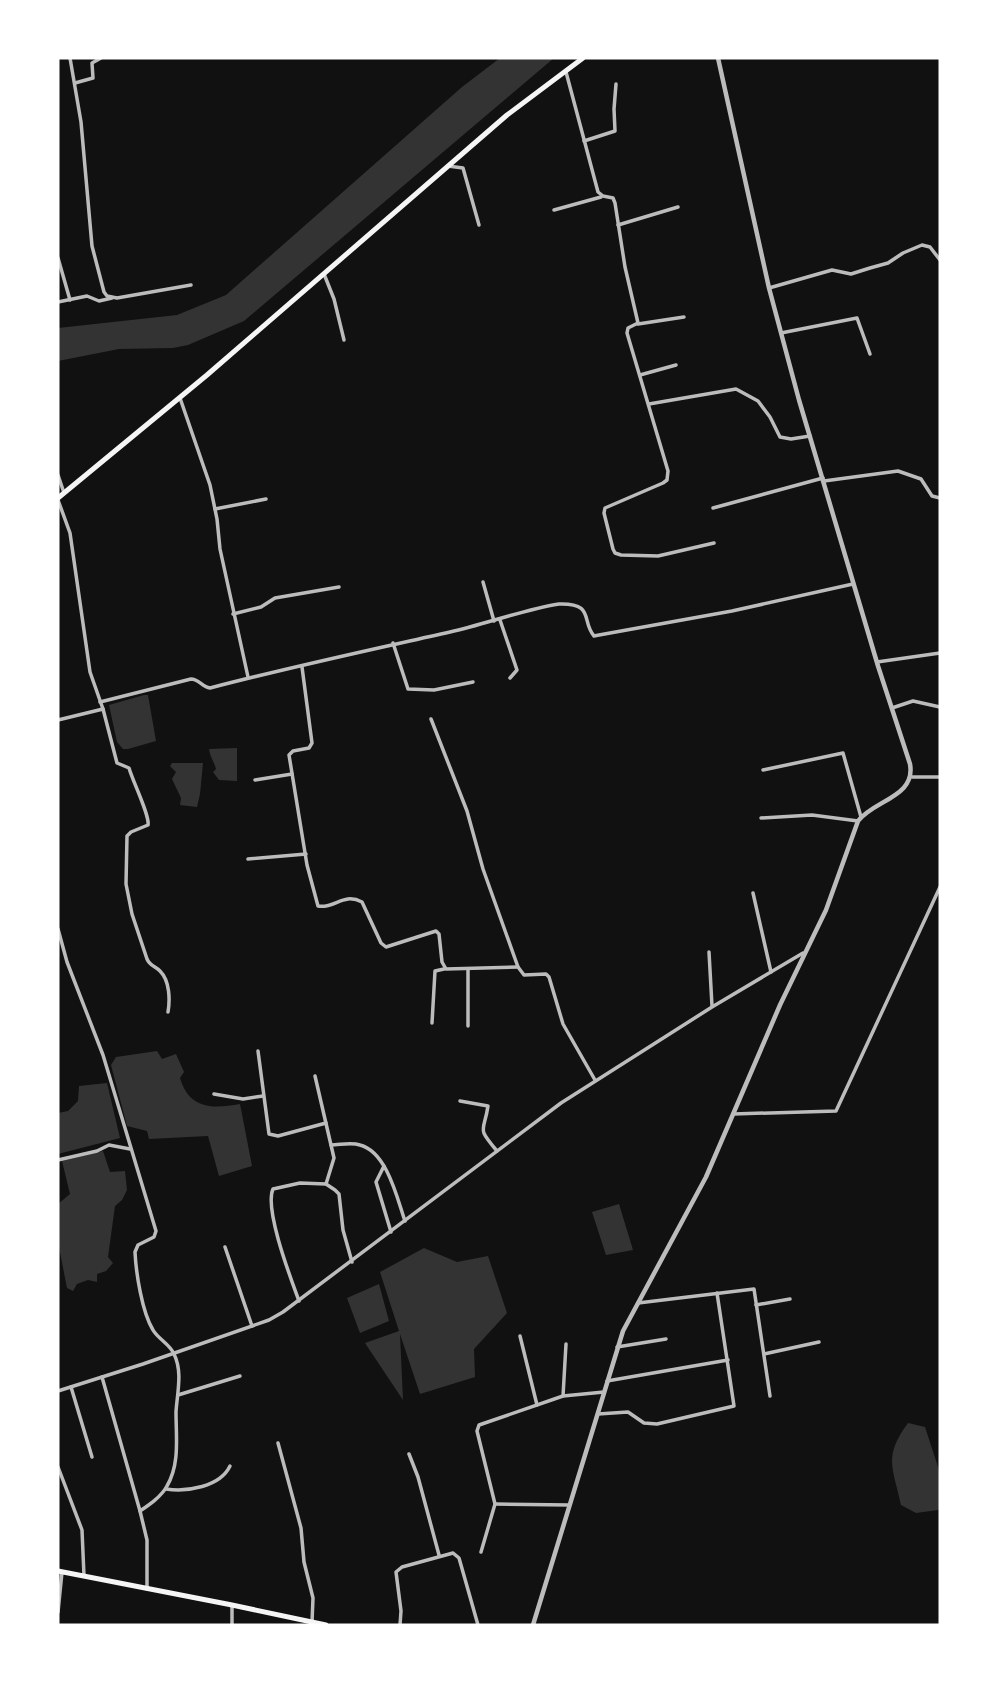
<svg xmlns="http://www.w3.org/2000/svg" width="998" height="1683" font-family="Literata,serif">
<rect width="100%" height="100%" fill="#111"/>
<g fill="#333">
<path d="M500 58H554L244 321 188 345 173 348 119 349 58 361V328L177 315 226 295 462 87Z"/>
<path d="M144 695H148L156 741 128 749H123L117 742 109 705Z"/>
<path d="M237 748V781L219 780 213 772 216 769C214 761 210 757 209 749Z"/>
<path d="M172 763H203L200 794 197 807 180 805 181 798 172 779 176 772 170 766Z"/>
<path d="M157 1051 162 1059 176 1054 184 1072 180 1078C189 1109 212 1109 240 1104L252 1166 219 1176 208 1136 149 1139 147 1131 127 1126 111 1065 116 1057Z"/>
<path d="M107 1083 120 1138 58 1154V1113L68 1111 78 1101 79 1086Z"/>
<path d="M103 1151 110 1172 125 1171 127 1190 122 1200 115 1206 108 1257 113 1263 106 1271 97 1274V1282L88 1280 77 1284 73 1291 67 1288 58 1242V1204L70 1194 62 1161Z"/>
<path d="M619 1204 633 1250 606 1255 592 1212Z"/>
<path d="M424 1248 457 1262 488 1256 507 1313 474 1349 475 1377 420 1394 400 1334 403 1400 365 1343 399 1331 380 1272Z"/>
<path d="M379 1284 389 1321 360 1333 347 1298Z"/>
<path d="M908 1423 925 1427 940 1473V1508L938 1510 916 1513 901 1505C893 1467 883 1457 908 1423Z"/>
</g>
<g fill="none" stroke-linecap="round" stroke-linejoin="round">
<g stroke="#bcbcbc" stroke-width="3.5">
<path d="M70 58 81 122 92 246 104 292 107 296 117 298 191 285"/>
<path d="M566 72 598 192 603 196 613 198 615 203 625 267 638 323 628 328 627 333 668 471 667 480 663 483 605 508 604 513 613 549 615 553 621 555 658 556 714 543"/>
<path d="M75 83 93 78 92 63 101 58"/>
<path d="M584 141 615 131 614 109 616 84"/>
<path d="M448 166 463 168 479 225"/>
<path d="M554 210 601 197"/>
<path d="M618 225 678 207"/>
<path d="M58 258 70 300"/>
<path d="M324 274 334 299 344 340"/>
<path d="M769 288 832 270 851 274 870 268 888 263 903 253 922 245 930 247 940 260"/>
<path d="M58 302 87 296 99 301 112 298"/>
<path d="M638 324 684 317"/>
<path d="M781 333 857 318 870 354"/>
<path d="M640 375 676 365"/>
<path d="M180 398 210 485 217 519 220 549 248 677"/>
<path d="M649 404 736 389 758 401 770 417 780 437 791 439 810 436"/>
<path d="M58 475 64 493"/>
<path d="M824 481 898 471 921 479 932 496 940 498"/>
<path d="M58 500 70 533 90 672 103 709 117 763 129 768C133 782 150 816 148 825L131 832 127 836 126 884 132 914 147 959C150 966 155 966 160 971 170 981 170 1000 168 1012"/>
<path d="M713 508 823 478"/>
<path d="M215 509 266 499"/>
<path d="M483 582 494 621"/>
<path d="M233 614 261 607 275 598 339 587"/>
<path d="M500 620 517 670 510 678"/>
<path d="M393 643 408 689 434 690 473 682"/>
<path d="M877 662 940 653"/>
<path d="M302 667 312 743 309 748 293 751 289 755 307 865 318 906C335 909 343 892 362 902L381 943 386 947 436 931 439 934 442 962 446 969 518 967"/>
<path d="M100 702 191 679C199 679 202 687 210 688 290 667 370 650 450 632 486 624 522 610 559 604 595 603 581 621 594 636L599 635 732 611 853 584"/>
<path d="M892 708 913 701 940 707"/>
<path d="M431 719 467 811 483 869 518 967 524 975 546 974 549 977 563 1024 595 1080"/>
<path d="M58 720 103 709"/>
<path d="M763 770 843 753 861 817"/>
<path d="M912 777H940"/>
<path d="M255 780 292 774"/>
<path d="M761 818 812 815 858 821"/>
<path d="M248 859 306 854"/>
<path d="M753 893 771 972"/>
<path d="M58 929 67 962 103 1055 156 1231 154 1237 138 1245 135 1252C136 1273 142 1312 153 1330 158 1339 170 1344 174 1354 183 1372 177 1394 176 1412 176 1437 180 1464 167 1486 161 1497 149 1505 140 1511L147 1540V1589"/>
<path d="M709 952 712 1006"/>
<path d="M432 1023 435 971 444 969"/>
<path d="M468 1026V969"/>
<path d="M258 1051 269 1134 278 1136 326 1123"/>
<path d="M315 1076 334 1158 326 1184"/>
<path d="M214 1094 243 1099 263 1096"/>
<path d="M460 1101 488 1106C484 1133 476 1126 497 1151"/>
<path d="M733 1114 836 1111 940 887"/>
<path d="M331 1145C340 1145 351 1142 360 1145 387 1152 397 1198 405 1221"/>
<path d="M58 1160 97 1151 109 1145 130 1149"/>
<path d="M384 1166 376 1182 391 1232"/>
<path d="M225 1247 252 1326"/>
<path d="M299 1301C291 1279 264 1209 273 1189L300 1183 326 1184 335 1190 339 1194 343 1230 352 1262"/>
<path d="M638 1303 754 1289 770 1396"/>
<path d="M756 1305 790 1299"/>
<path d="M520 1336 537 1405"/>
<path d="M617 1347 666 1339"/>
<path d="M764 1354 819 1342"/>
<path d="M102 1377 140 1511"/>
<path d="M607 1381 728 1360"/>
<path d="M71 1387 92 1457"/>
<path d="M58 1391 143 1364 269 1320 283 1312 561 1103 712 1007 803 953"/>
<path d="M178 1395 240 1376"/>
<path d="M563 1396 566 1344"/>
<path d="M598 1414 628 1412 644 1423 657 1424 734 1406 717 1293"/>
<path d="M278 1443 301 1528 304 1562 313 1598 312 1622"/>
<path d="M409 1454 418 1477 439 1555"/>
<path d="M58 1467 82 1530 84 1576"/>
<path d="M166 1489C187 1492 220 1487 230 1466"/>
<path d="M495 1504 569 1505"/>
<path d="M481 1552 495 1504 477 1431 479 1425 563 1396 604 1392"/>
<path d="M232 1606V1625"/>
<path d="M58 1612 62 1572"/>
<path d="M400 1625 401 1611 396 1572 402 1567 453 1553 459 1558 478 1625"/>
</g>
<path stroke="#bcbcbc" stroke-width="4.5" d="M533 1625 623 1331 706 1177 780 1005 826 910 858 821C874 800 916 797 910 764L878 666 799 400 769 288 718 58"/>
<path stroke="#f5f5f5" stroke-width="5" d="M58 498 207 375 507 115 583 58"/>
<path stroke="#f5f5f5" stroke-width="5" d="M58 1571 232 1605 326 1625"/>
</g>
<rect width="998" height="1683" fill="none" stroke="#ffffff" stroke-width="119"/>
</svg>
